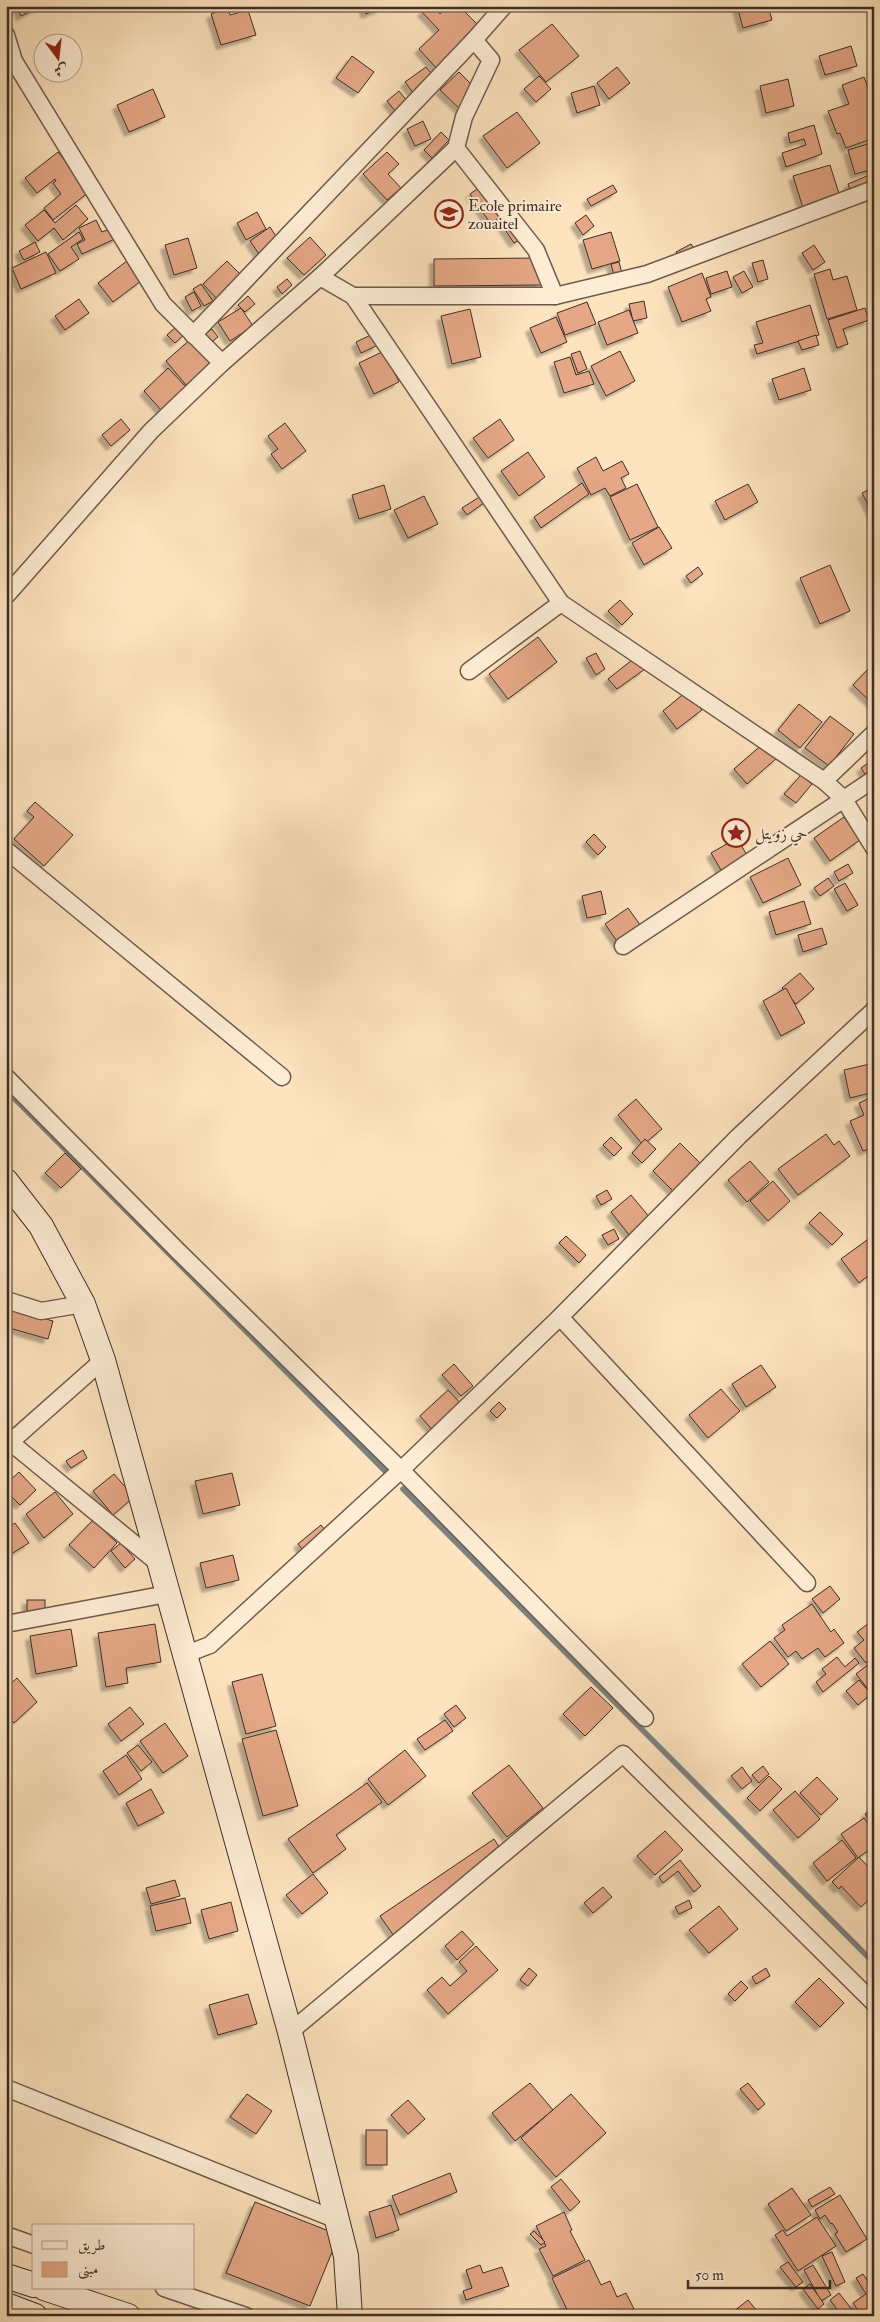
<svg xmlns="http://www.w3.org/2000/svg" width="880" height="2322" font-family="'IM FELL Double Pica',Amiri,serif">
<defs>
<filter id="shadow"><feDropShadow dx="-4.5" dy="4.5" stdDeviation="1" flood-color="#0004"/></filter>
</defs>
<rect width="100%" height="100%" fill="#fde3be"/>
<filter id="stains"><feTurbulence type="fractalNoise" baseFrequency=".004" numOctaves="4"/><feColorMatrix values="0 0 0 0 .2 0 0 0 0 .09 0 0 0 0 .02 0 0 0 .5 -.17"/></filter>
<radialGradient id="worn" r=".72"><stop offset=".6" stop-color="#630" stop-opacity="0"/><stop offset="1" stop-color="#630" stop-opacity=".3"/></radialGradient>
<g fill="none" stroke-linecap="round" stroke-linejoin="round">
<g stroke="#7b8381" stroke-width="5.5">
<path d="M6 1090 389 1475"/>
<path d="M403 1489 874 1963"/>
</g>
</g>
<g fill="#e5a786" stroke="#3d2e28" filter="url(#shadow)">
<path d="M16 6H41L21 16Z"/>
<path d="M363 6H380L381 8 366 14Z"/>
<path d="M427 6H433L440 14 448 6H469L464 11 482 29 439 71 419 49 439 30 422 12Z"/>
<path d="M737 6H768L772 20 743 28Z"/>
<path d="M228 8 230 15 248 10 256 35 221 45 211 14Z"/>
<path d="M552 24 579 56 546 82 519 50Z"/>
<path d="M851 46 857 66 825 75 819 56Z"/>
<path d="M352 56 374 72 358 93 336 78Z"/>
<path d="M426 67 438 82 417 98 405 82Z"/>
<path d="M617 67 630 83 609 99 597 83Z"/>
<path d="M459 72 478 91 460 109 440 90Z"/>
<path d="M539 76 551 89 536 102 524 89Z"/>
<path d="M864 77 874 103V138L846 148 840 133 837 134 828 111 849 104 842 85Z"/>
<path d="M788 79 794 106 766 113 760 86Z"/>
<path d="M594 86 600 105 577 113 571 93Z"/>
<path d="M153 89 165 117 129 132 117 105Z"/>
<path d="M399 91 408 102 396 112 387 101Z"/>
<path d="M517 112 540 143 507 168 483 136Z"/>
<path d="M423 121 431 139 415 146 407 129Z"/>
<path d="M814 125 822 154 786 167 782 153 806 145 804 139 790 143 788 133Z"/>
<path d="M441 132 449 140 432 158 424 150Z"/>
<path d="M874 142V169L855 174 848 150Z"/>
<path d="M58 152 89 192 53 220 44 208 61 194 53 183 56 181 55 179 37 193 25 178Z"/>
<path d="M387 152 399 164 388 174 401 188 387 200 363 174Z"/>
<path d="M830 165 841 200 804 211 793 176Z"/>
<path d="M874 173V186L852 195 848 184Z"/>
<path d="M487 182 508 211 491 224 470 194Z"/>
<path d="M613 185 617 192 591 206 587 199Z"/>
<path d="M76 205 88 219 63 240 54 228 38 241 25 225 44 210 55 223Z"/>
<path d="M257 212 266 229 246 240 237 223Z"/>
<path d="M511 214 526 235 514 243 500 222Z"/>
<path d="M586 215 594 226 583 235 575 223Z"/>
<path d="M96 220 102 232 112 228 117 238 82 254 77 244 85 240 79 228Z"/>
<path d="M270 227 279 241 259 254 250 241Z"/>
<path d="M79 232 83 239 71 247 79 259 60 271 48 254Z"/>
<path d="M611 232 620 261 592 269 583 240Z"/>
<path d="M310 237 326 255 304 275 287 258Z"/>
<path d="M188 238 197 268 174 275 165 245Z"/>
<path d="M35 242 40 252 24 260 19 251Z"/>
<path d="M691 244 696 252 681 260 676 252Z"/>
<path d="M814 245 825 262 813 270 802 253Z"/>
<path d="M46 252 56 273 21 289 12 268Z"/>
<path d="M542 258V285L434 286V259Z"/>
<path d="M763 260 768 279 758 282 752 263Z"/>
<path d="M127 261 141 281 113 302 98 283Z"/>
<path d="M227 261 243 277 219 301 203 284Z"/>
<path d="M619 262 623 277 615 279 611 264Z"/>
<path d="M830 269 833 280 847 276 857 310 827 319 814 274Z"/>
<path d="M727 271 732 287 711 294 706 278Z"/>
<path d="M744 271 753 287 742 293 733 277Z"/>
<path d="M702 273 711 297 706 299 711 311 682 322 668 287Z"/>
<path d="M287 279 292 285 282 294 277 287Z"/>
<path d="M201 284 213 301 204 306 193 289Z"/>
<path d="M194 292 201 306 192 311 185 297Z"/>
<path d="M248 296 255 304 245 312 238 305Z"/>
<path d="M79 299 89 313 65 330 55 316Z"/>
<path d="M644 301 647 318 633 321 629 304Z"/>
<path d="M587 302 596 324 565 335 557 313Z"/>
<path d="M810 305 819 335 757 354 754 345 763 343 756 322Z"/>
<path d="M241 308 253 326 230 341 218 322Z"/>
<path d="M865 308 869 320 843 329 848 344 837 348 828 320Z"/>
<path d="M470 309 481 357 452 364 441 316Z"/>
<path d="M629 310 638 333 607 345 598 322Z"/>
<path d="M556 317 567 342 541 353 530 328Z"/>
<path d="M177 326 185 334 175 343 167 335Z"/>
<path d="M212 329 218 337 209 344 203 335Z"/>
<path d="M373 334 378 345 361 353 356 342Z"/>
<path d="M816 335 819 345 802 350 798 341Z"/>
<path d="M192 338 213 362 186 385 166 361Z"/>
<path d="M384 351 399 382 374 394 359 363Z"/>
<path d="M580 351 587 369 578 373 571 354Z"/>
<path d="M620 351 635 381 606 396 591 366Z"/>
<path d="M570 357 576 375 589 371 594 384 564 393 554 362Z"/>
<path d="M168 368 187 388 162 411 144 391Z"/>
<path d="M804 368 811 390 779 400 772 379Z"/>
<path d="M121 419 130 430 111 446 102 435Z"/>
<path d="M500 419 514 440 488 458 473 438Z"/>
<path d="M285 423 306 451 282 469 271 454 278 449 268 436Z"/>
<path d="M528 452 545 477 519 496 501 471Z"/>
<path d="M596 457 603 471 622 461 629 474 621 478 626 488 610 496 605 488 591 495 577 468Z"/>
<path d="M582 483 589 494 541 528 534 517Z"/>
<path d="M637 484 658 527 630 540 610 497Z"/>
<path d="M748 484 758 502 725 520 715 501Z"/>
<path d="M384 485 391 509 359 519 352 495Z"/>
<path d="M874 487V517L862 493Z"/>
<path d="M484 494 488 500 467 515 462 508Z"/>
<path d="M424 496 438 524 408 538 394 510Z"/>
<path d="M659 527 672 548 644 565 632 543Z"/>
<path d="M830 565 850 611 820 624 800 578Z"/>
<path d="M698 567 703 574 691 583 686 576Z"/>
<path d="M620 600 633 614 622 625 608 611Z"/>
<path d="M538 637 557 662 508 699 489 674Z"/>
<path d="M596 653 605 669 596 675 586 658Z"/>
<path d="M636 657 645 669 617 689 608 679Z"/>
<path d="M869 668 874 672V705L853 685Z"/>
<path d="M687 691 702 710 677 729 663 711Z"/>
<path d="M799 704 822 722 800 748 778 730Z"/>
<path d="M830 716 854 734 829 766 805 748Z"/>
<path d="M764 743 777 758 747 784 734 769Z"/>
<path d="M874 759V786H873L861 768Z"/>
<path d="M801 775 812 784 796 803 784 794Z"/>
<path d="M35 802 73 835 44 866 14 839 34 817 27 811Z"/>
<path d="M844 817 860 840 830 861 814 838Z"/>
<path d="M594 834 606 847 598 855 586 842Z"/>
<path d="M737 838 751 862 725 877 711 853Z"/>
<path d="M788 858 801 885 763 903 750 877Z"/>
<path d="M848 864 853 873 839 881 834 872Z"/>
<path d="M828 878 834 886 820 896 814 888Z"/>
<path d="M845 883 858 905 847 911 834 889Z"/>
<path d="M601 891 606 914 587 918 582 896Z"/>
<path d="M804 901 811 924 776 935 769 912Z"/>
<path d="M628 908 646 933 623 950 605 924Z"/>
<path d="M822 928 827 944 803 952 798 935Z"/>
<path d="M800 973 814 989 796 1004 782 988Z"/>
<path d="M786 988 805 1023 781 1036 763 1001Z"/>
<path d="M874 1063V1092L850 1098 844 1070Z"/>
<path d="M874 1096V1147L863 1151 850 1121 864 1115 859 1103Z"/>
<path d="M636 1099 662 1129 643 1145 618 1115Z"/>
<path d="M826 1134 834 1145 839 1141 850 1156 798 1195 778 1169Z"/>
<path d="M611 1137 622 1148 614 1156 603 1145Z"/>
<path d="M645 1139 656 1149 642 1163 632 1153Z"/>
<path d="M680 1143 703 1166 676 1194 653 1171Z"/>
<path d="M65 1153 81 1169 61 1188 45 1173Z"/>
<path d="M750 1161 769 1182 747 1202 728 1180Z"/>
<path d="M773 1181 790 1201 768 1221 750 1201Z"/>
<path d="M607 1190 612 1199 601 1205 596 1196Z"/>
<path d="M631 1195 651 1219 630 1236 611 1212Z"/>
<path d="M820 1212 843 1234 832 1245 809 1223Z"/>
<path d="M614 1229 619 1239 608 1245 602 1235Z"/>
<path d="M874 1235V1271L859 1283 841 1259Z"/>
<path d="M566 1236 586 1255 579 1263 559 1243Z"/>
<path d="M7 1308 53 1321 48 1339 6 1327Z"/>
<path d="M454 1364 473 1386 461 1396 442 1375Z"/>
<path d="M761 1365 776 1387 746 1407 732 1384Z"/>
<path d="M721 1389 740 1411 708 1438 689 1415Z"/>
<path d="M448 1390 465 1408 437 1435 420 1416Z"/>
<path d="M499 1402 506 1409 497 1418 490 1411Z"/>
<path d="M83 1450 87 1458 71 1468 66 1461Z"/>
<path d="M19 1472 36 1490 20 1505 6 1491V1484Z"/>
<path d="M232 1473 240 1505 203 1514 195 1481Z"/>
<path d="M114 1474 134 1497 113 1515 93 1491Z"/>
<path d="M55 1492 73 1514 44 1538 26 1514Z"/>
<path d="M93 1520 117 1543 94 1568 69 1545Z"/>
<path d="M15 1523 29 1543 6 1557V1529Z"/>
<path d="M321 1525 333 1540 310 1559 298 1544Z"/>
<path d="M121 1543 135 1559 125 1568 111 1551Z"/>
<path d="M233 1555 239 1580 206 1588 200 1563Z"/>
<path d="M830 1586 840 1599 823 1613 812 1599Z"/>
<rect x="27" y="1600" width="18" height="13"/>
<path d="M812 1604 831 1632 834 1629 844 1643 825 1657 818 1648 802 1659 796 1651 788 1657 774 1638 785 1630 782 1625Z"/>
<path d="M869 1623 874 1630V1657L866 1663 854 1648 864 1640 857 1632Z"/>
<path d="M155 1624 161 1662 126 1668 128 1683 106 1687 98 1633Z"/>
<path d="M71 1629 77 1666 36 1674 30 1636Z"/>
<path d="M770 1641 789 1664 761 1687 742 1664Z"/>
<path d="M837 1657 845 1667 855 1658 859 1663 823 1692 816 1682 826 1674 822 1669Z"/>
<path d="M874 1660V1693L872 1694 856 1674Z"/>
<path d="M262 1674 276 1726 246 1734 232 1682Z"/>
<path d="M17 1678 37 1702 14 1723 6 1714V1688Z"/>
<path d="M859 1680 871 1694 858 1705 846 1691Z"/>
<path d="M591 1687 613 1708 585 1736 563 1714Z"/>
<path d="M456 1705 466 1718 454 1727 444 1714Z"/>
<path d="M130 1707 144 1724 121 1741 108 1724Z"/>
<path d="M445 1720 453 1731 425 1750 417 1739Z"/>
<path d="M165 1723 188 1756 163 1773 140 1741Z"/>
<path d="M276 1730 298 1806 263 1816 242 1739Z"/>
<path d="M138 1745 152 1762 141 1771 127 1753Z"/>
<path d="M405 1750 426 1776 388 1805 368 1779Z"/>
<path d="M126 1755 142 1779 119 1795 103 1771Z"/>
<path d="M509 1765 543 1808 507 1837 472 1793Z"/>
<path d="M763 1766 769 1774 759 1783 752 1775Z"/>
<path d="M742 1767 752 1781 742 1789 731 1776Z"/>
<path d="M769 1776 782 1789 760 1811 747 1798Z"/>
<path d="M817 1777 838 1799 821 1815 800 1793Z"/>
<path d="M367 1783 382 1802 336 1835 346 1849 313 1873 288 1839Z"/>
<path d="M151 1789 164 1813 138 1826 126 1803Z"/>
<path d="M795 1791 820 1819 798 1838 773 1810Z"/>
<path d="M874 1807V1825L865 1814Z"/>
<path d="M864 1818 874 1832V1846L858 1858 841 1834Z"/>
<path d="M665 1831 683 1850 655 1875 637 1856Z"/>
<path d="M494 1839 507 1859 394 1936 380 1916Z"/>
<path d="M842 1840 856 1858 827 1881 813 1863Z"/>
<path d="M859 1857 874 1873V1895L861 1907 841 1886 839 1889 832 1882Z"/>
<path d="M680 1860 701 1886 694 1892 678 1871 663 1883 659 1877Z"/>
<path d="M313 1874 328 1893 302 1914 286 1895Z"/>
<path d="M175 1880 180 1896 151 1904 146 1888Z"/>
<path d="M603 1887 612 1897 593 1913 584 1903Z"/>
<path d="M185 1898 191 1923 156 1931 150 1906Z"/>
<path d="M689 1900 692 1908 679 1914 675 1907Z"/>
<path d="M231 1902 238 1931 209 1939 201 1910Z"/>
<path d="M719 1906 738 1929 709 1953 689 1930Z"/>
<path d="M462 1931 474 1944 457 1960 445 1946Z"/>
<path d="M476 1946 498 1970 448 2014 427 1990 442 1977 450 1986 467 1971 459 1962Z"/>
<path d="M529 1968 537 1975 528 1986 520 1980Z"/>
<path d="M766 1968 770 1976 756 1984 752 1977Z"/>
<path d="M819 1978 844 2003 820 2027 795 2002Z"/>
<path d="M741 1981 748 1988 735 2001 728 1994Z"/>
<path d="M248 1994 257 2024 218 2035 209 2005Z"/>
<path d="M530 2083 553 2110 515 2141 492 2113Z"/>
<path d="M748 2083 765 2104 758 2110 740 2089Z"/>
<path d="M247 2094 272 2111 256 2134 230 2117Z"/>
<path d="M571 2094 606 2133 556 2177 521 2138Z"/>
<path d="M408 2100 425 2119 408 2134 391 2115Z"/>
<rect x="366" y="2130" width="21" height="35"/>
<path d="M450 2173 457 2192 400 2215 392 2196Z"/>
<path d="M561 2179 580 2202 570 2211 551 2187Z"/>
<path d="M830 2187 835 2194 812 2207 808 2200Z"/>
<path d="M792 2188 811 2215 786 2231 768 2204Z"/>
<path d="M840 2195 867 2239 846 2252 835 2234 838 2232 832 2223 831 2224 825 2215 820 2219 815 2210Z"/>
<path d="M255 2202 339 2235 310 2306 226 2273Z"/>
<path d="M391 2205 399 2230 376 2238 369 2212Z"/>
<path d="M564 2212 572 2230 570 2231 585 2260 553 2276 539 2249 546 2246 536 2226Z"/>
<path d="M817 2217 836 2246 798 2271 775 2235 783 2230 787 2236Z"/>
<path d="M534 2231 545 2242 541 2245 530 2234Z"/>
<path d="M832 2252 845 2282 836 2286 822 2256Z"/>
<path d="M589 2260 601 2285 610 2281 617 2297 626 2293 634 2309 627 2313 628 2316H570L552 2278Z"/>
<path d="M788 2262 803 2282 796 2287 780 2267Z"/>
<path d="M480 2265 483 2273 502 2267 509 2286 466 2300 463 2291 472 2288 466 2270Z"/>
<path d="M813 2265 831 2295 821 2301 804 2270Z"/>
<path d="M863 2274 874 2290V2313L870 2316H862L853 2303 866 2294 856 2278Z"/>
<path d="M810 2284 824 2304 818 2309 803 2289Z"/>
<path d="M839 2293 857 2316H842L830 2300Z"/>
<path d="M748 2300 761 2316H728Z"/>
</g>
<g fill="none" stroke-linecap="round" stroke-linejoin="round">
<defs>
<g id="street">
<path d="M6 35 14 61 163 304 222 363"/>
<path d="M456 148 536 250 555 296"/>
<path d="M320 277 353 296 561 603 824 781 843 798 874 848"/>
<path d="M353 296H555L647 274 874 189"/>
<path d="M193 335 474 40 504 6"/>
<path d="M6 596 151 431 222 363 320 277 456 148 464 117 491 60 474 40"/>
<path d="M469 671 561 603"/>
<path d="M824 781 874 733"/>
<path d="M6 850 282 1077"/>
<path d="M623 946 874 779"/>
<path d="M6 1077 177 1250 401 1470 645 1718"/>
<path d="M6 1300 41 1311 83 1304"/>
<path d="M560 1317 807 1583"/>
<path d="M10 1442 159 1564"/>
<path d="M6 1446 103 1360"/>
<path d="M6 1624 167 1594"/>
<path d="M184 1655 210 1645 401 1470 560 1317 739 1136 874 1010"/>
<path d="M290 2032 623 1754 874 2003"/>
<path d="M6 2088 337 2220"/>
<path d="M6 2235 34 2245"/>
<path d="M164 2288 246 2316"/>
</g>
<g id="secondary">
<path d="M6 1181 41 1226 83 1304 103 1360 290 2032 346 2256 350 2316"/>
<path d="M6 2276 34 2285"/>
<path d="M44 2288 128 2316"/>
<path d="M6 2305 35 2316"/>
</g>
</defs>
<use href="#street" stroke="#6d5b4e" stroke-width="19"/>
<use href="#secondary" stroke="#3d2e28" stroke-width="26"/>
<use href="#street" stroke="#feedd5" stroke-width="16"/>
<use href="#secondary" stroke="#feedd5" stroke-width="24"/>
</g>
<defs>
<symbol id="school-ring" viewBox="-11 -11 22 22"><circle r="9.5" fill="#feedd5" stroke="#8f2418" stroke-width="1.5"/><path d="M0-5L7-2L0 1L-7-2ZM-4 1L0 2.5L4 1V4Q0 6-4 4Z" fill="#8f2418"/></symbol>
<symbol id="sight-ring" viewBox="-11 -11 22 22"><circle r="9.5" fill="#feedd5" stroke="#8f2418" stroke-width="1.5"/><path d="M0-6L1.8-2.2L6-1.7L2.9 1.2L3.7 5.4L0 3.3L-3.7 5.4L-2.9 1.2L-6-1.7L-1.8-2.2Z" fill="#8f2418"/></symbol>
</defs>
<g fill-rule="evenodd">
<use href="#school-ring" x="433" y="198" width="32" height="32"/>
<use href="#sight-ring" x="720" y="817" width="32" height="32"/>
</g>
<g text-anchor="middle" stroke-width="4" stroke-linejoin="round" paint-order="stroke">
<g font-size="16" fill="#3d2e28" stroke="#feedd5" text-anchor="start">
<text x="468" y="211">Ecole primaire<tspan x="468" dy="18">zouaitel</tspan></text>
<text x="755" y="839">حي زويتل</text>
</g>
</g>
<rect width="880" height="2322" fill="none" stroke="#fde3be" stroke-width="25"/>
<rect x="8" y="8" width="865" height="2307" fill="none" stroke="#3d2e28" stroke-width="2.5"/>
<rect x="12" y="12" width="855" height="2297" fill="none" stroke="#3d2e28"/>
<rect x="32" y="2224" width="162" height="65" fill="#feedd5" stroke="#b1a190"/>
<rect x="42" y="2241" width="25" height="8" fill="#feedd5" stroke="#b1a190"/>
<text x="78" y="2250" font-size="15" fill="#3d2e28">طريق</text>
<rect x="42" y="2262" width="25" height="15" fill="#e5a786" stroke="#b1a190"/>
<text x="78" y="2274" font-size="15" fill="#3d2e28">مبنى</text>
<g transform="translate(58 58) rotate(165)"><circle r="24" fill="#feedd5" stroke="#b1a190"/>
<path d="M0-4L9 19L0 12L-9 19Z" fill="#8f2418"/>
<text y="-8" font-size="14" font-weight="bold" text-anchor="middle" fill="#3d2e28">ش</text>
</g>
<path d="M688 2280v8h142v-8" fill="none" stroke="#3d2e28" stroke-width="2.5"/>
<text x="695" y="2280" font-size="15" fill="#3d2e28" stroke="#feedd5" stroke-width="4" paint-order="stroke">50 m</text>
<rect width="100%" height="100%" filter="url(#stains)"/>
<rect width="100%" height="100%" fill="url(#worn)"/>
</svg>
